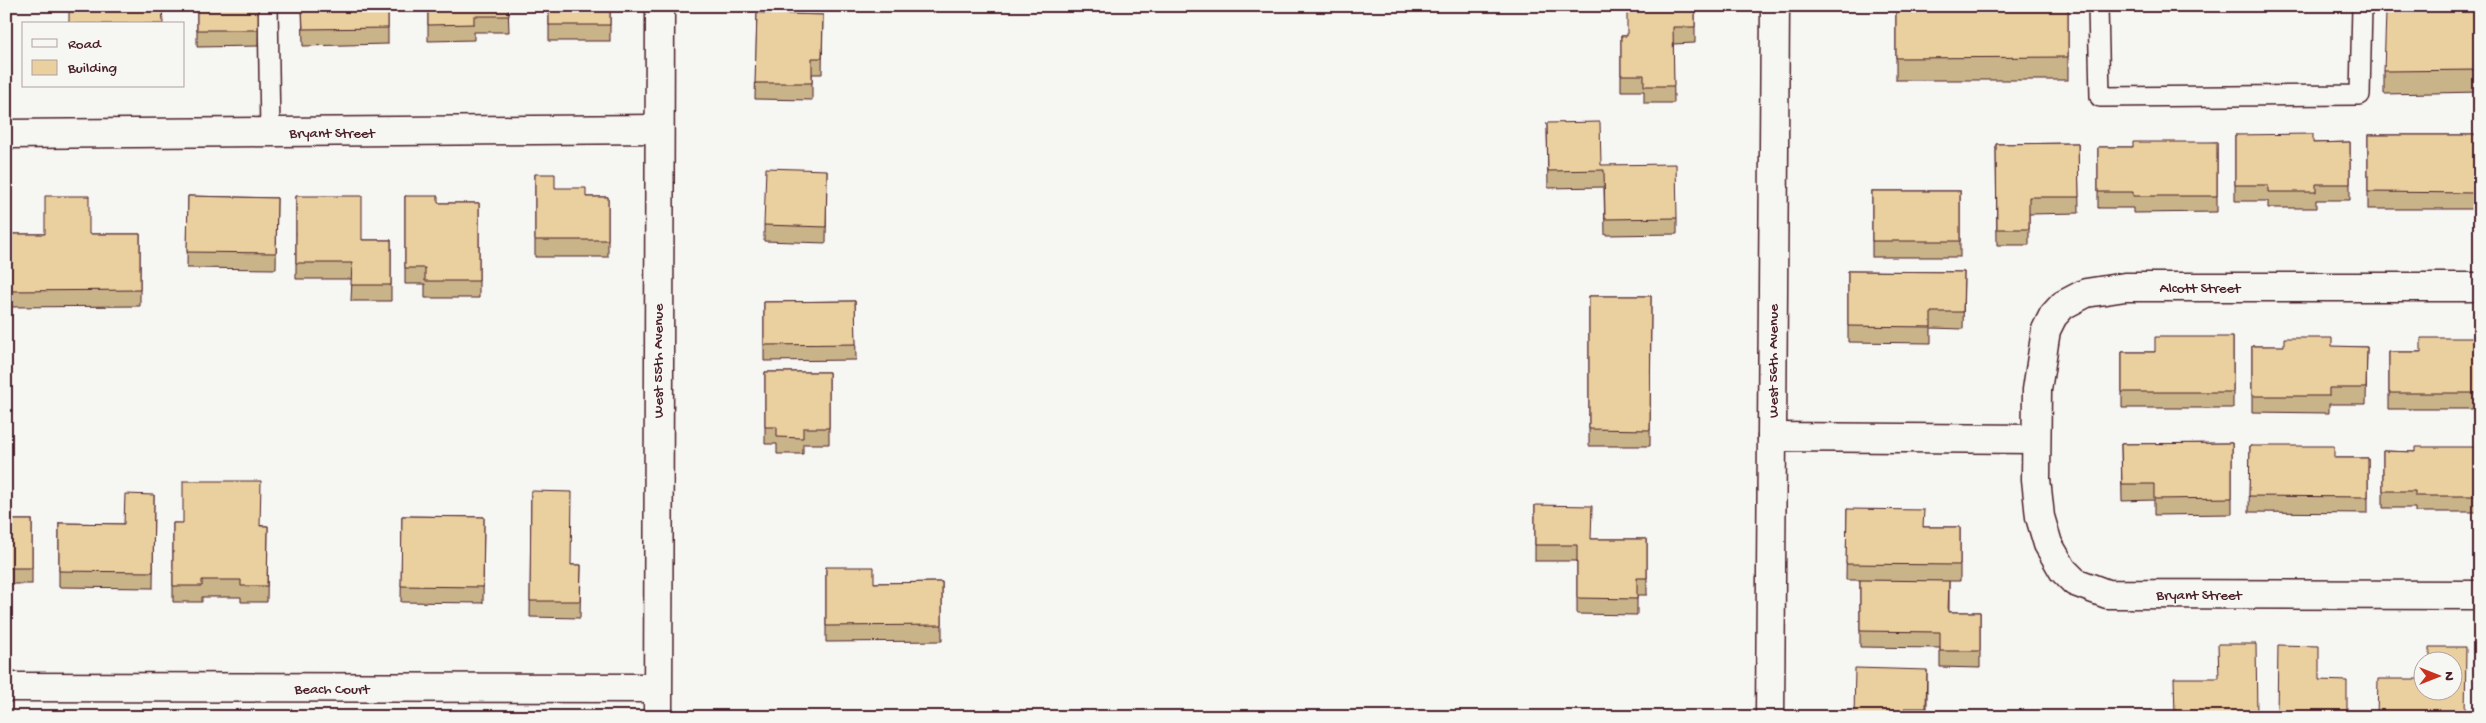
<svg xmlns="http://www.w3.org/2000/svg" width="2486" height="723" font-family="'Gochi Hand',sans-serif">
<rect width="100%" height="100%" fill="#f6f6f2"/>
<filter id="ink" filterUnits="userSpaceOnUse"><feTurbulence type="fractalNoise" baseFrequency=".02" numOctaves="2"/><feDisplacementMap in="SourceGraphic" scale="10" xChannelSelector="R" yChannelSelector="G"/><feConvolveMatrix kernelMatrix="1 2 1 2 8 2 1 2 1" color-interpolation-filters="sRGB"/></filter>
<g filter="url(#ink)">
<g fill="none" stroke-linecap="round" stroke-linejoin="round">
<defs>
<g id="lane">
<path d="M268 6 270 132"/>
<path d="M2098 6 2100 97 2360 95 2362 6"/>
</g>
<g id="street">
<path d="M6 134 658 129"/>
<path d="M2480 287H2125L2086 293 2063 305 2053 316 2046 330 2037 390 2036 479 2040 517 2048 544 2063 570 2075 582 2107 594 2480 595"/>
<path d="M1772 437 2035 439"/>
<path d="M6 687 657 688"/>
<path d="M658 717 660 6"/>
</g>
<path id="secondary" d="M1770 717 1775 6"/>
</defs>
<use href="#lane" stroke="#4a1f2b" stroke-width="22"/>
<use href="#street" stroke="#4a1f2b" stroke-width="31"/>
<use href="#secondary" stroke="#4a1f2b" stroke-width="31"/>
<use href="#lane" stroke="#f6f6f2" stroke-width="19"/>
<use href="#street" stroke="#f6f6f2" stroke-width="28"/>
<use href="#secondary" stroke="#f6f6f2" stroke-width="28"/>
</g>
<g fill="#c9b389" stroke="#4a1f2b">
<path d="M197 6H258V46L197 47Z"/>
<path d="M302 6H388V44L303 46Z"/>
<path d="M428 6H508L509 32H474V40L428 41Z"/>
<rect x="549" y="6" width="61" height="35"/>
<path d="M1695 6V43L1673 44 1674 103H1644V91H1621V36H1627Z"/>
<rect x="1896" y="6" width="172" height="74"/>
<path d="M2426 6H2480V92L2384 94V71L2426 12Z"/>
<path d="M757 13 823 15 822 74H812V100L755 99Z"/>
<path d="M1547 123 1601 165 1677 218V234L1605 235 1604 187 1548 188Z"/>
<path d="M2235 135 2313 143 2350 142V200H2316V208H2268V201H2235Z"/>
<rect x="2368" y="135" width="112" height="74"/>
<path d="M2217 142V212L2133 213V208H2098V147H2133Z"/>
<path d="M2078 143 2079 213 2029 214V245H1997L1996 144Z"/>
<path d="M827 170 826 243 764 241V225Z"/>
<path d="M535 174 555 188 586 197H608V257H535Z"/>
<rect x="1872" y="191" width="88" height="66"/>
<path d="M188 196 277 198 276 269 187 268Z"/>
<path d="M296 196 362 240H391V301H351L352 279H296Z"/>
<path d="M405 196 438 203H479V298H425V284H405Z"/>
<path d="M6 234H140V306L6 307Z"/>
<path d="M1848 271 1964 272 1963 329 1931 328V343L1848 342Z"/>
<path d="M1589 296H1651L1650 446H1589Z"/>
<path d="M855 301 856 360 764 361V302Z"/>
<path d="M2233 337V408H2122V352H2155Z"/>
<path d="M2480 338V409H2389V352H2421Z"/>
<path d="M2252 346 2367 347 2366 404H2329V413L2252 412Z"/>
<path d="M765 372H829V444H803V454H777V444H765Z"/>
<path d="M2232 443V514L2154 515V500L2122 501 2121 444Z"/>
<path d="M2250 446 2334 458H2368V513L2249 512Z"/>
<path d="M2480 447V512H2415V508H2383V451L2415 452Z"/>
<path d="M531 491 571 565H581L580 618 530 617Z"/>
<path d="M154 495 153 588 59 587V523L124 524Z"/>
<path d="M1535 505 1591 539H1647V595H1637V615L1577 614V561H1535Z"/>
<path d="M1847 509 1924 527H1960V581H1949V612H1980V668L1940 667V648L1860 647V580H1846Z"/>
<path d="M402 516 484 517 483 603 401 602Z"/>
<rect x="6" y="520" width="26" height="64"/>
<path d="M173 523 268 526 267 602H241V597H202V602H173Z"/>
<path d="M826 567 874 583 942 582V641L826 642Z"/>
<path d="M1927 670V717H1854Z"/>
</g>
<g fill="#ead09f" stroke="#4a1f2b">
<path d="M69 6H162L163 24H69Z"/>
<rect x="197" y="6" width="61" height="24"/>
<path d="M302 6H388V28L303 29Z"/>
<path d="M428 6H508L509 16H474V24L428 25Z"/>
<rect x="549" y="6" width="61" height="19"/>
<path d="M1627 6H1695V27H1673L1674 86H1644V75H1621V36H1627Z"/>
<path d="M1896 6H2068V57L1896 58Z"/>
<path d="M2427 6H2480V70L2384 71 2386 12H2427Z"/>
<path d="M757 13 823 15 822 58H812V83H755Z"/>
<path d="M1600 122 1601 165 1676 164 1677 218 1605 219 1604 170 1548 171 1547 123Z"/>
<path d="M2313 134V143L2350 142V184H2316V192H2268V185H2235V135Z"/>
<path d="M2368 135H2480V193L2368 192Z"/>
<path d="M2133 142H2217V196H2133V192H2098V147H2133Z"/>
<path d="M2078 143 2079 197H2029V229H1997L1996 144Z"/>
<path d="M766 168 827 170 826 227 764 225Z"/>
<path d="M535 174H555V188H586V197H608V240H535Z"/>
<rect x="1872" y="191" width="88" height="50"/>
<path d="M45 196H89V234H140V290L6 291V234H45Z"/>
<path d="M188 196 277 198 276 253 187 252Z"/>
<path d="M296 196H362V240H391V285H351L352 263H296Z"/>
<path d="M405 196H438V203H479V281H425V268H405Z"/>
<path d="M1848 271 1964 272 1963 312H1931V327L1848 326Z"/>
<path d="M1589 296H1651L1650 430 1589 429Z"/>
<path d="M855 301 856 344 764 345V302Z"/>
<path d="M2155 337H2233V392H2122V352H2155Z"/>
<path d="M2284 338H2332V346L2367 347 2366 388H2329V396H2252V346H2284Z"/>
<path d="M2421 338H2480V393H2389V352H2421Z"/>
<path d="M765 372H829V428H803V438L777 437V427H765Z"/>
<path d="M2232 443V498L2154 499V484H2122L2121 444Z"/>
<path d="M2250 446H2334V458H2368V497L2249 496Z"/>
<path d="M2415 447H2480V496H2415V491H2383V451L2415 452Z"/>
<path d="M183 481H261L260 526H268L267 586H241V580H202V586H173V523H183Z"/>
<path d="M531 491 572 492 571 565H581L580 601H530Z"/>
<path d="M125 494 154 495 153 572 59 571V523L124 524Z"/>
<path d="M1535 505 1592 506 1591 539H1647V578H1637V599L1577 598V545H1535Z"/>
<path d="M1847 509 1924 510 1923 527H1960V565L1846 564Z"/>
<path d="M402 516 484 517 483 587 401 586Z"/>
<rect x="6" y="520" width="26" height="48"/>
<path d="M826 567H874V583L942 582V625L826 626Z"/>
<path d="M1860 580 1949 581 1948 612H1980V651H1940V632L1860 631Z"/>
<path d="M2218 644H2256L2257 717H2175L2174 678H2219Z"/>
<path d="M2278 645 2319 646V680L2347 681V717H2277Z"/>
<path d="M2430 647H2466L2465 717H2377L2378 679H2424V690H2454V660H2430Z"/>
<path d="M1855 668 1927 670 1926 708H1904V717H1854Z"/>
</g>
</g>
<g text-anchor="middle" stroke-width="4" stroke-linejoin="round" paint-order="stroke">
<g font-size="15" fill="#4a1f2b" stroke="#f6f6f2">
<text x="332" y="137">Bryant Street</text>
<text x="2200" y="292">Alcott Street</text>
<text transform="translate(657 361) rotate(-90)" y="5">West 55th Avenue</text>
<text transform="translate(1772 361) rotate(-90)" y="5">West 56th Avenue</text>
<text x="2199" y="599">Bryant Street</text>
<text x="332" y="693">Beach Court</text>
</g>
</g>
<rect width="2486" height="723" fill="none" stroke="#f6f6f2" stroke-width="25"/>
<rect x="12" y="12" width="2461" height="698" fill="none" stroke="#4a1f2b" stroke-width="2" filter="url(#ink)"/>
<rect x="22" y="22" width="162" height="65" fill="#f6f6f2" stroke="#b1a0a2"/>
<rect x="32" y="39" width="25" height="8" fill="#f6f6f2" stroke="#b1a0a2"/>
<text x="68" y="48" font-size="15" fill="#4a1f2b">Road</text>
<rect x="32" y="60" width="25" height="15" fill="#ead09f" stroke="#b1a0a2"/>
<text x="68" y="72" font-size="15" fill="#4a1f2b">Building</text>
<g transform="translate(2438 676) rotate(90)"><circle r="24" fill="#f6f6f2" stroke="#b1a0a2"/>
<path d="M0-4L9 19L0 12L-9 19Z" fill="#c8321e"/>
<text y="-8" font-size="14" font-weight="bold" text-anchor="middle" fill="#4a1f2b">N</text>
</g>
</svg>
